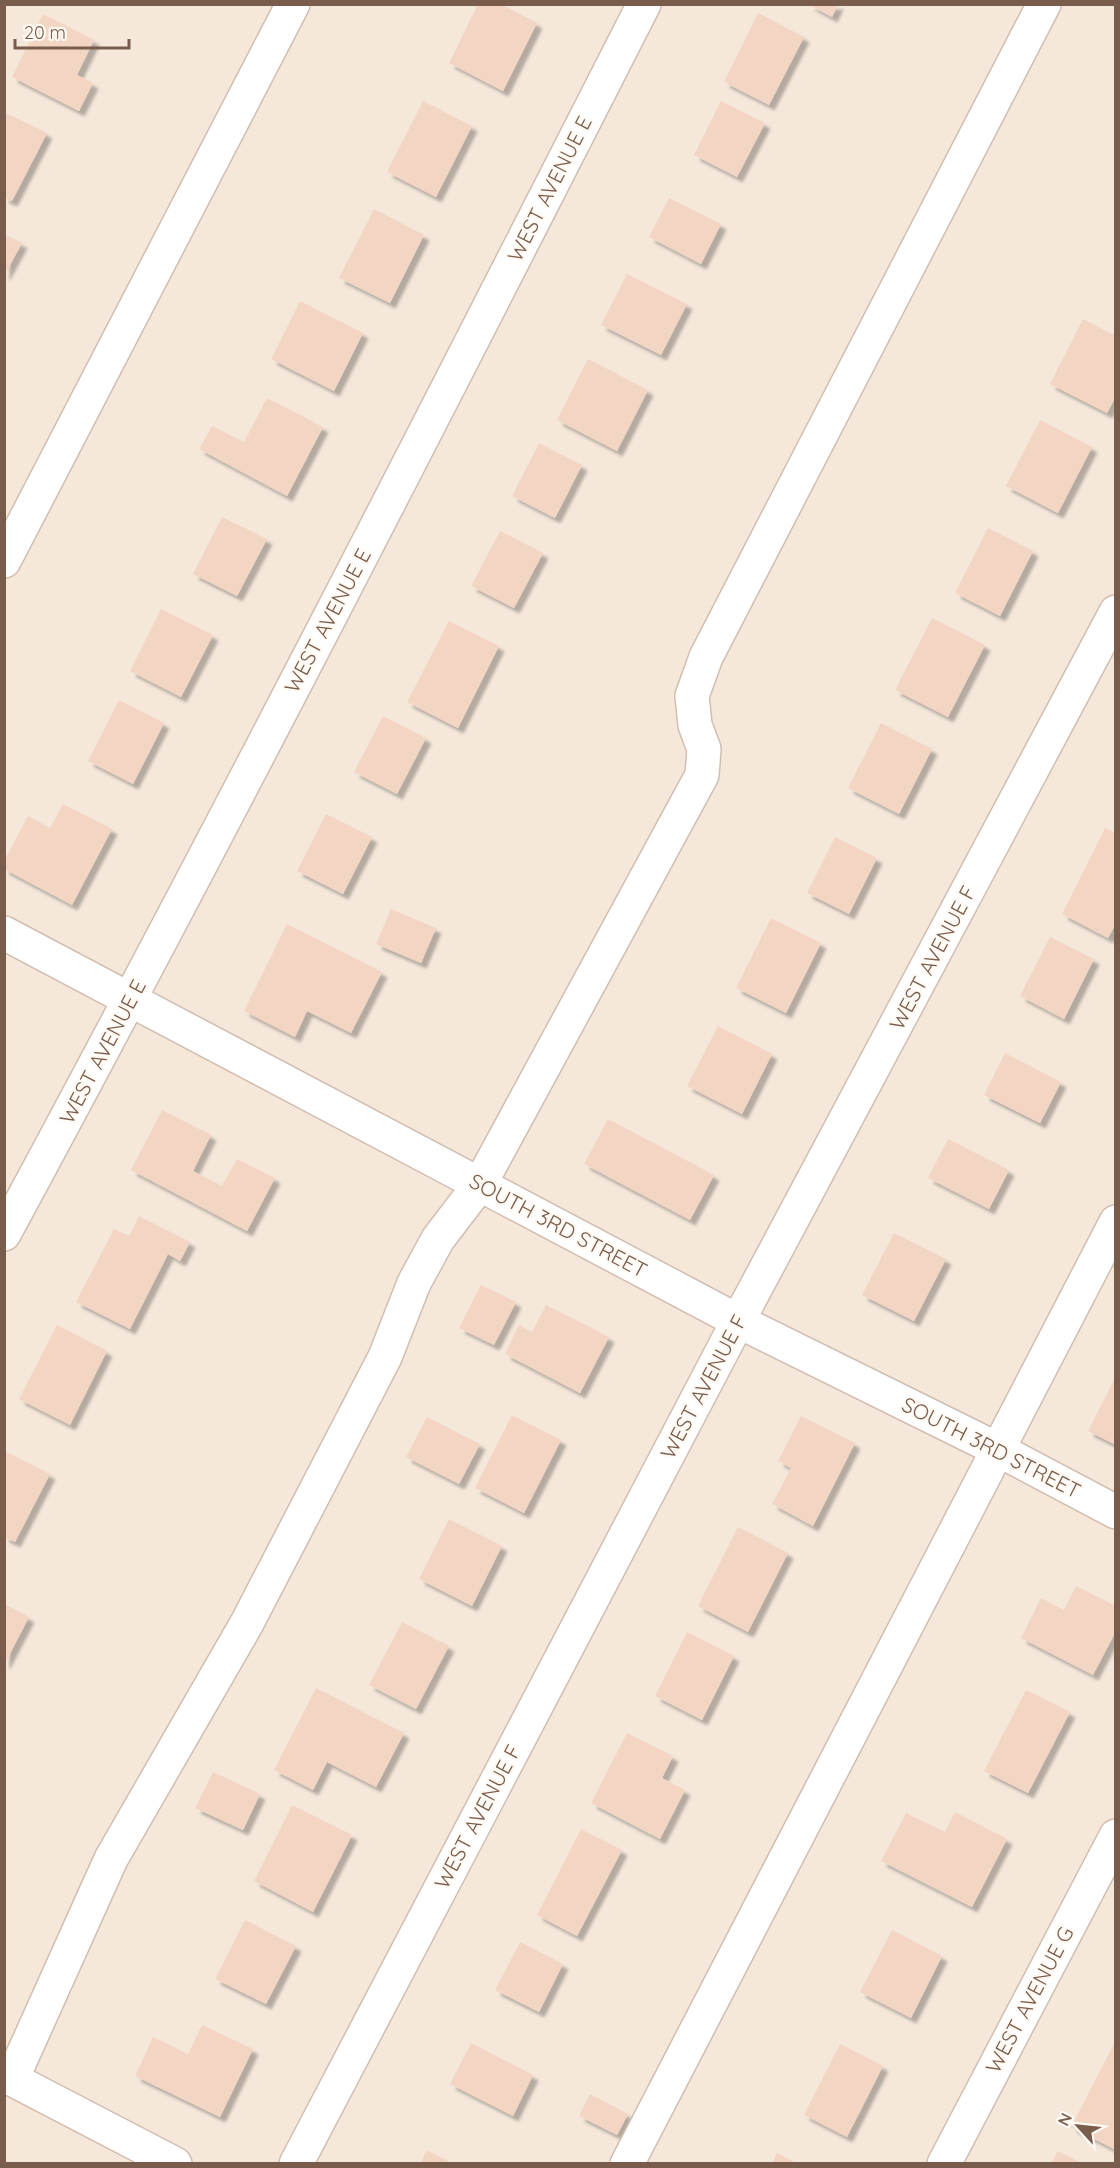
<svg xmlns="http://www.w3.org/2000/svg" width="1120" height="2168" font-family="Quicksand,sans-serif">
<defs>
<filter id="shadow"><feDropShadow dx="5.5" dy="5.5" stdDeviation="1.5" flood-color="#0004"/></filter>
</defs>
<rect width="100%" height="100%" fill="#fdf6ec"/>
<rect fill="#f5e8da" x="5" y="5" width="1110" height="2158"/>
<g fill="#f3d5c3" filter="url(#shadow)">
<path d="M478 4H500L537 23 503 91 449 63Z"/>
<path d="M808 4H838L832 17Z"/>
<path d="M758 13 804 37 769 105 724 82Z"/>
<path d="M43 14 94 40 77 75 93 83 79 111 12 77Z"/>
<path d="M423 101 472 126 436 197 387 172Z"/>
<path d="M721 101 765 123 737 177 694 155Z"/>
<path d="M4 112 47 133 12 201 4 198Z"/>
<path d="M669 198 721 224 701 264 649 237Z"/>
<path d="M374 209 424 235 390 303 339 278Z"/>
<path d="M4 234 22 243 4 276Z"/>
<path d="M627 274 687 304 661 355 601 325Z"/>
<path d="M300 301 363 333 334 391 271 359Z"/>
<path d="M1083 319 1116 336V396L1107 413 1050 384Z"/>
<path d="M588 359 648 390 617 451 557 420Z"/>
<path d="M267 398 323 427 287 496 199 449 212 426 244 442Z"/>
<path d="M1040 420 1092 447 1058 513 1006 486Z"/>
<path d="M539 443 582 465 555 518 512 496Z"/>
<path d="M222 517 267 539 237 596 193 574Z"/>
<path d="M988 528 1033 551 1000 616 955 593Z"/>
<path d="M500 531 543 553 514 608 471 586Z"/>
<path d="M161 609 213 635 181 697 130 671Z"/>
<path d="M932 618 985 645 948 717 895 690Z"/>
<path d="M449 621 499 646 458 728 407 702Z"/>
<path d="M119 700 164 723 133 784 88 761Z"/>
<path d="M383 716 426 738 397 794 354 772Z"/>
<path d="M881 723 932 749 899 814 848 788Z"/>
<path d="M63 804 112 829 72 905 4 869V861L28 816 50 828Z"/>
<path d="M326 814 372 837 343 894 297 871Z"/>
<path d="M1105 828 1116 833V923L1108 938 1062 914Z"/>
<path d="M835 837 877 858 849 914 807 893Z"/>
<path d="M391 909 436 928 421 963 376 944Z"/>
<path d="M771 918 821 943 786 1013 736 988Z"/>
<path d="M287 924 382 972 351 1033 307 1011 295 1037 244 1011Z"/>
<path d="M1050 937 1094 959 1064 1019 1020 996Z"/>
<path d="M718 1026 772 1054 742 1114 687 1086Z"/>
<path d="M1005 1053 1061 1082 1040 1123 984 1095Z"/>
<path d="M162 1110 211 1135 193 1171 222 1186 237 1159 275 1178 247 1231 131 1170Z"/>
<path d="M608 1119 714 1175 690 1220 584 1164Z"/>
<path d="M948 1139 1009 1170 989 1209 928 1178Z"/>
<path d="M139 1216 190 1242 180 1261 168 1254 130 1329 76 1302 114 1229 129 1236Z"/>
<path d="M894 1233 946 1259 914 1321 862 1295Z"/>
<path d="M481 1285 516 1302 494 1345 459 1328Z"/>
<path d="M546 1305 609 1337 580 1393 505 1354 519 1325 532 1332Z"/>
<path d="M57 1325 107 1351 70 1425 19 1399Z"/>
<path d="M1116 1376V1445L1088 1431Z"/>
<path d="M512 1415 561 1440 524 1513 475 1488Z"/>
<path d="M801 1416 855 1443 813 1526 772 1504 791 1468 778 1461Z"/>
<path d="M427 1417 480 1444 459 1484 406 1457Z"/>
<path d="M4 1451 50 1474 15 1542 4 1537Z"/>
<path d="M449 1519 502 1546 472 1606 419 1579Z"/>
<path d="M738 1527 788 1553 748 1632 698 1606Z"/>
<path d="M1076 1586 1116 1606V1631L1093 1675 1021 1638 1041 1598 1064 1610Z"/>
<path d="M4 1604 29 1617 4 1665Z"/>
<path d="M402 1622 449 1646 416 1709 369 1685Z"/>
<path d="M687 1632 734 1656 702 1720 655 1696Z"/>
<path d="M316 1688 404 1733 376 1787 327 1762 313 1790 274 1770Z"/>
<path d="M1026 1690 1070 1712 1028 1793 984 1771Z"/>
<path d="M627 1733 673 1756 662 1778 685 1790 660 1839 591 1803Z"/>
<path d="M213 1772 260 1794 243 1830 195 1808Z"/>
<path d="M292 1805 352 1835 313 1912 254 1881Z"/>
<path d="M955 1812 1007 1839 972 1907 881 1861 906 1813 945 1832Z"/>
<path d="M581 1829 622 1850 577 1936 537 1915Z"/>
<path d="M245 1920 296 1946 266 2004 215 1979Z"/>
<path d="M892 1930 942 1956 911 2018 860 1992Z"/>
<path d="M520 1942 563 1964 539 2012 495 1990Z"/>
<path d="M202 2025 253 2049 220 2117 135 2076 153 2037 188 2054Z"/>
<path d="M1116 2040V2150L1071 2127Z"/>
<path d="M471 2043 533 2075 513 2116 450 2084Z"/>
<path d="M840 2044 883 2066 847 2137 804 2115Z"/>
<path d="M590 2094 628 2114 617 2135 579 2116Z"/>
<path d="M427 2150 453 2164H420Z"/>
<path d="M1058 2151 1083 2164H1051Z"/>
<path d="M777 2153 798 2164H772Z"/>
</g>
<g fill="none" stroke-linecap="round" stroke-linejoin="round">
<defs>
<g id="minor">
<path d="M4 561 293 4"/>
<path d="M4 933 738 1321 997 1449 1116 1512"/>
<path d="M4 1234C224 827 434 416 644 4"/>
<path d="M4 2075 175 2164"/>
<path d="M12 2079 111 1859 247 1623 385 1357 414 1283 438 1239 480 1184 702 775 704 749 695 725 692 696 706 657 1044 4"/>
<path d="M296 2164 738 1321 1116 612"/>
<path d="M627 2164 1116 1222"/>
<path d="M944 2164 1116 1836"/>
</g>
</defs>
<use href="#minor" stroke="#d1beb0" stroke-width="36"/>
<use href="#minor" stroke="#fff" stroke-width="33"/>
</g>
<g text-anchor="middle" stroke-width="4.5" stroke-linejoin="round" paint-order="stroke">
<g font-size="21" fill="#7a5c4d" stroke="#fffaf3">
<text transform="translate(550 189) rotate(-63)" y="7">WEST AVENUE E</text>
<text transform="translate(328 621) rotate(-62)" y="7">WEST AVENUE E</text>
<text transform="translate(933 958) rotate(-62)" y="7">WEST AVENUE F</text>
<text transform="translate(103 1052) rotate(-62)" y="7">WEST AVENUE E</text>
<text transform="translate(558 1226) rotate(28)" y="7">SOUTH 3RD STREET</text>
<text transform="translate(704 1387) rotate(-62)" y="7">WEST AVENUE F</text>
<text transform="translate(991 1448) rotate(27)" y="7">SOUTH 3RD STREET</text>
<text transform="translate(478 1817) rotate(-62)" y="7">WEST AVENUE F</text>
<text transform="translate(1030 2000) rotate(-62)" y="7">WEST AVENUE G</text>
</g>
</g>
<rect width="1120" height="2168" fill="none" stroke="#7a5c4d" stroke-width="12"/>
<g transform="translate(1078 2126) rotate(297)" stroke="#fffaf3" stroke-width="4.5" paint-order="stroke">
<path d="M0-4.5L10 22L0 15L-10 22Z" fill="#7a5c4d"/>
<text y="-9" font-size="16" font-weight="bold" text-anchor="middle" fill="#7a5c4d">N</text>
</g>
<path d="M15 39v9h114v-9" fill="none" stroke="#7a5c4d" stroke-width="3"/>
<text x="24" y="39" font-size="18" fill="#7a5c4d" stroke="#fffaf3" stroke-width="4.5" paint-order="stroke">20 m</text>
</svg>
